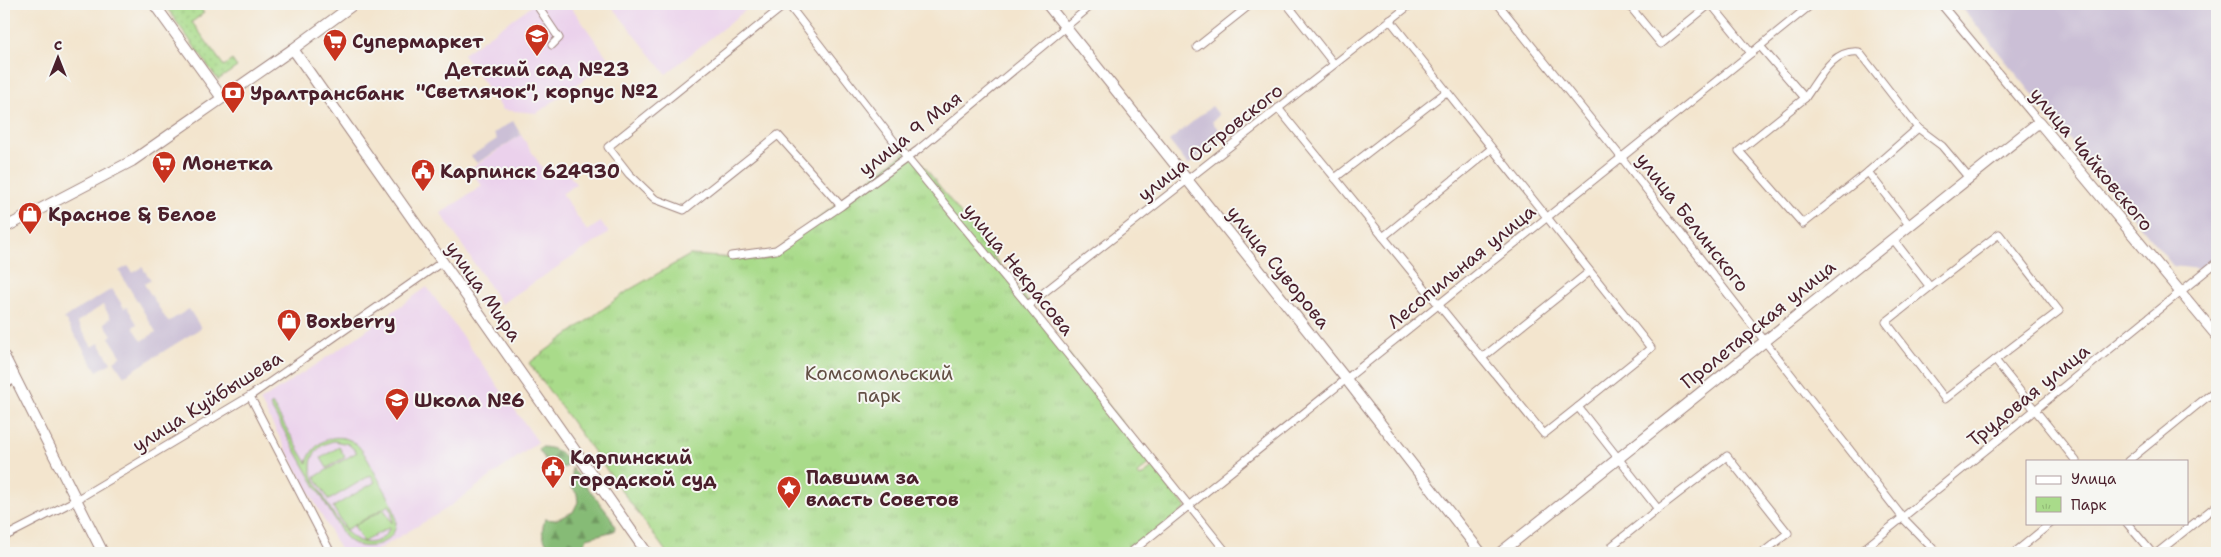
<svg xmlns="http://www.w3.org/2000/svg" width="2221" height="557" font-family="'Shantell Sans',sans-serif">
<defs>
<pattern id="grass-dots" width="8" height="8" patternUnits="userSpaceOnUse" patternTransform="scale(1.25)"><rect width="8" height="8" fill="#a9db8a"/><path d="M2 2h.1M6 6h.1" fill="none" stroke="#93bc77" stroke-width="1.8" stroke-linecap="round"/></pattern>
<pattern id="forest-firs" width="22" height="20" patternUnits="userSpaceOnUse" patternTransform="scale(1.25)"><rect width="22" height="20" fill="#86bb76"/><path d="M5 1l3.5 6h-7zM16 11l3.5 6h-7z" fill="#709761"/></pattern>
<pattern id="park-tufts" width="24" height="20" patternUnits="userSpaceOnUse" patternTransform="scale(1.25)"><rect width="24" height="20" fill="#a9db8a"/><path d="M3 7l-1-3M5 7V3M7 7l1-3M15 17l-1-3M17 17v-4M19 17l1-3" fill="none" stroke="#93bc77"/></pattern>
</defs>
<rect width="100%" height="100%" fill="#f6f6f2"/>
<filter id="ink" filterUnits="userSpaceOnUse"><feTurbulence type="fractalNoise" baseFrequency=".02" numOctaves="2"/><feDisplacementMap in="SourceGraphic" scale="10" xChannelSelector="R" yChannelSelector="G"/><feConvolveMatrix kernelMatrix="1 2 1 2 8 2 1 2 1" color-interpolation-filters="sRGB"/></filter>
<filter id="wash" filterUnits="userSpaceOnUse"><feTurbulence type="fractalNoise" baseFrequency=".0096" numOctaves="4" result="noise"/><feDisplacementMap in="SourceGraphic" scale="20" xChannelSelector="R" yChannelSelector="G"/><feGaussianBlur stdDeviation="1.12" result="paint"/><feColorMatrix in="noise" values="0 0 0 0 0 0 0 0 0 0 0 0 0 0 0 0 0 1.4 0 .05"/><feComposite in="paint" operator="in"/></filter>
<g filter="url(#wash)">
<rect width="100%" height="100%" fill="#f3e5ce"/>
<g fill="#ebd1ec">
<path d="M534 4H569L610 61 537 113 503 110 463 54Z"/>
<path d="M610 4H753L666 74Z"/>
<path d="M521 135 546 174 561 164 576 184 562 194 587 231 601 222 609 233 501 304 441 213 482 186 470 169Z"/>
<path d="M427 287 538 442 446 509 372 553H342L260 401 350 342Z"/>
</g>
<g fill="#cbbfd6">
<path d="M1959 4H2217V255L2200 269 2173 266Z"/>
<path d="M1212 106 1219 115 1212 122 1224 135 1188 165 1169 141Z"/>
<path d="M513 121 521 135 477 163 471 156 497 139 494 133Z"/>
<path d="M128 266 133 273 142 267 151 280 144 284 168 322 189 309 201 328 124 376 114 361 121 356 109 337 112 335 104 323 111 318 103 305 77 322 92 347 99 343 111 363 97 371 64 318 112 289 124 308 127 307 137 324 133 327 142 341 156 332 119 271Z"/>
</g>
<path fill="url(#grass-dots)" stroke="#7a7d5a" d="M164 4H197L204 13 192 22 224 66 232 60 237 67 218 80Z"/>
<g fill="url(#forest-firs)" stroke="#686d50">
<path d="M541 447C554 447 562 452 567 462L566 467 555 469 547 462 539 450Z"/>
<path d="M572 468 610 516 615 527 614 531 587 538C580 554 569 553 552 553 545 538 539 538 545 519L555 520 573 512 578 502 577 494 572 488Z"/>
</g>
<path fill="url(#park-tufts)" stroke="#7a7d5a" d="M910 148 1152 462 1137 474 1140 477 1154 467 1186 508 1127 553H667L529 363 629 290 690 255 764 260Z"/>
<g fill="#a9db8a" stroke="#7a7d5a" fill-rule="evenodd">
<path d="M272 404 307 463C312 443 335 429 355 443 364 450 370 464 376 475 388 496 414 533 376 545 364 549 352 545 344 536L270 406ZM334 441 348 444 357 452 315 477 329 500 371 475 375 482 333 507 346 530 389 505 392 511V523L384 509 354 526 363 542 390 527C387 534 382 540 374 542 346 550 326 499 314 479 306 461 315 445 334 441Z"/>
<path d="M339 447 345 457 327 468 321 458Z"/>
</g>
</g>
<g filter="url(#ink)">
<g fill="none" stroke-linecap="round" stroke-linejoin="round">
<defs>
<g id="street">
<path d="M536 4 559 38 552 45"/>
<path d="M786 4 608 147 629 174 655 199 684 210 778 135 841 206"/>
<path d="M788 4 907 158 1028 305 1227 553"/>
<path d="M1287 4 1334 64"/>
<path d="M1498 4 1621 157 1903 518 1937 553"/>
<path d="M1628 4 1661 44 1710 4"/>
<path d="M1711 4 1751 53"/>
<path d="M1941 4 2039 122"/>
<path d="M1390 20 1651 348 1578 407"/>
<path d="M1760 46 1805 98 1739 151 1803 224 1868 172 1910 226"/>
<path d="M1197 47 1251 4"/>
<path d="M1805 98C1819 79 1832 49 1859 52L1918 128 1868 172"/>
<path d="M1278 108 1544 434 1578 407 1658 509 1727 456 1788 533 1762 553"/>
<path d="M1918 128 1942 146 1969 178"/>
<path d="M1335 178 1446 92"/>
<path d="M1383 237 1491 149"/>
<path d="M1893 239 1930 287 1999 234 2059 311 1995 360 2076 461"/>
<path d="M731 256 776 250 841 206 918 150 1093 4"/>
<path d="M1930 287 1886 322 1945 399 1995 360"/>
<path d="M1028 305 1411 4"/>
<path d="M1482 358 1589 272"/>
<path d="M4 385 15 379"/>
<path d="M250 396 331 553"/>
<path d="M2128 461 2217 389"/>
<path d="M2127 523 2152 553"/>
<path d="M4 537 76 500 250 396 442 262"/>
<path d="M1130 553 1812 4"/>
<path d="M1619 553 1613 545 1658 509"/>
<path d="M1859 553 2217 262"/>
<path d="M2014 553 2051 523"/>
<path d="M2157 553 2217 505"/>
</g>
<g id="secondary">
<path d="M154 4 222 98"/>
<path d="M1047 4 1346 379 1481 553"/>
<path d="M293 49 647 553"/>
<path d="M4 228 132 161 293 49 354 4"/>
<path d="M4 356 103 553"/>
<path d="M1500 553 2039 122 2217 336"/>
</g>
</defs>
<use href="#street" stroke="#9e827c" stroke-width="9"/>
<use href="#secondary" stroke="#9e827c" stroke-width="12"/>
<use href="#street" stroke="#fff" stroke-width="7"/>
<use href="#secondary" stroke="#fff" stroke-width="10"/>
</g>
</g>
<defs>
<symbol id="school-pin" viewBox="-11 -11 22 30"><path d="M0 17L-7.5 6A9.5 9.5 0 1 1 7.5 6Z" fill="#c8321e" stroke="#f6f6f2"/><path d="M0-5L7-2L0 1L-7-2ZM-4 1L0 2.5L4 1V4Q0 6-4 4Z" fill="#fff"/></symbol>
<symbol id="supermarket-pin" viewBox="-11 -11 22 30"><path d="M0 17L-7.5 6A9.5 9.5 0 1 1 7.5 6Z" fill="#c8321e" stroke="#f6f6f2"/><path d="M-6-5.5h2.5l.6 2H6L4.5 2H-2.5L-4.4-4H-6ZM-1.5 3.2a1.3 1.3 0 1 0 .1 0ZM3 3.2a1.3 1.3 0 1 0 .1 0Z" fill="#fff"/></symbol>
<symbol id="bank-pin" viewBox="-11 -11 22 30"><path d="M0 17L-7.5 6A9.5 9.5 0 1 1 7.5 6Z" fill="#c8321e" stroke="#f6f6f2"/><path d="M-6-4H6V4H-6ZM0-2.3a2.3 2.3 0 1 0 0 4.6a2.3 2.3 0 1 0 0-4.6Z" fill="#fff"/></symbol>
<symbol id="civic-pin" viewBox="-11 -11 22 30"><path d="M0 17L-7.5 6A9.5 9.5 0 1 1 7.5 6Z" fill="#c8321e" stroke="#f6f6f2"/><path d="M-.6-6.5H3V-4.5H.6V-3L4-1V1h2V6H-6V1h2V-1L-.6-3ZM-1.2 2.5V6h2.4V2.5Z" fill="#fff"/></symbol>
<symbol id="shop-pin" viewBox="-11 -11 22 30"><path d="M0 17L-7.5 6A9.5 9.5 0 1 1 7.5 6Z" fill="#c8321e" stroke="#f6f6f2"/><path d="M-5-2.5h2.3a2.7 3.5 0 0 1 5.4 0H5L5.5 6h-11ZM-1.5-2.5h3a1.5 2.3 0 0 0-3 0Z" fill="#fff"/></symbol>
<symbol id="sight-pin" viewBox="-11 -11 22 30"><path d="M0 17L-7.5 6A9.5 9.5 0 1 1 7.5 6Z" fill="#c8321e" stroke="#f6f6f2"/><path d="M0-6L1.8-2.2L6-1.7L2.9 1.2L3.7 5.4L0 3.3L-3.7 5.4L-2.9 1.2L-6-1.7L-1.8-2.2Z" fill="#fff"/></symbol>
</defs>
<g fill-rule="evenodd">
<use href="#school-pin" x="523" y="22" width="28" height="38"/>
<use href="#supermarket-pin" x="321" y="27" width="28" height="38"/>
<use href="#bank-pin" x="219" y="79" width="28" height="38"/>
<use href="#supermarket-pin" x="150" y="149" width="28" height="38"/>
<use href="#civic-pin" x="409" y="157" width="28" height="38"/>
<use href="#shop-pin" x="16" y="200" width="28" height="38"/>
<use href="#shop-pin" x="275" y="307" width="28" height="38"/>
<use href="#school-pin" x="383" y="386" width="28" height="38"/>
<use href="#civic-pin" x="539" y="454" width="28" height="38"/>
<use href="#sight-pin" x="775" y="474" width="28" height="38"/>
</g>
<g text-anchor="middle" stroke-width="4" stroke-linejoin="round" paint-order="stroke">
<g font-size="19" font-weight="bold" fill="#4a1f2b" stroke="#f6f6f2" text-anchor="start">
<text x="352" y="48">Супермаркет</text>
<text x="537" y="76" text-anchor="middle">Детский сад №23<tspan x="537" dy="22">"Светлячок", корпус №2</tspan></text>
<text x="250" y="100">Уралтрансбанк</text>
<text x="182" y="170">Монетка</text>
<text x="440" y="178">Карпинск 624930</text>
<text x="48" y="221">Красное &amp; Белое</text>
<text x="306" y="328">Boxberry</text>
<text x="414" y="407">Школа №6</text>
<text x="570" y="464">Карпинский<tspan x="570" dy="22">городской суд</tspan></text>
<text x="806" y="484">Павшим за<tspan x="806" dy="22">власть Советов</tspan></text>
</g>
<g font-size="19" fill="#4a1f2b" stroke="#f6f6f2">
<text transform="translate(910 133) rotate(-38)" y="7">улица 9 Мая</text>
<text transform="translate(1210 142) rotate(-38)" y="7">улица Островского</text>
<text transform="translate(2092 159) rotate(50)" y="7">улица Чайковского</text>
<text transform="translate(1693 222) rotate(52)" y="7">улица Белинского</text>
<text transform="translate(1461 266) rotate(-39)" y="7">Лесопильная улица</text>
<text transform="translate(1279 267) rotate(51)" y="7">улица Суворова</text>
<text transform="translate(1019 269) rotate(51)" y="7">улица Некрасова</text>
<text transform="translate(484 291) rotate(55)" y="7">улица Мира</text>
<text transform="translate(1758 324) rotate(-39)" y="7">Пролетарская улица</text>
<text transform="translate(2028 395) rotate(-39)" y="7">Трудовая улица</text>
<text transform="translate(207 401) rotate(-32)" y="7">улица Куйбышева</text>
</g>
<g font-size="19" fill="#624e43" stroke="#f6f6f2">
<text x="879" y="380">Комсомольский<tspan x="879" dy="22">парк</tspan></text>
</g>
</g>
<rect width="2221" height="557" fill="none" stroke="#f6f6f2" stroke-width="20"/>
<rect x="2026" y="460" width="162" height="65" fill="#f6f6f2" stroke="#b1a0a2"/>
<rect x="2036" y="476" width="25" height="8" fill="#ffffff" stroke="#b1a0a2"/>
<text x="2071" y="484" font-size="15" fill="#4a1f2b">Улица</text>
<rect x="2036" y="497" width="25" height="15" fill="url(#park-tufts)" stroke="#b1a0a2"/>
<text x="2071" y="510" font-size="15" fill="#4a1f2b">Парк</text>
<g transform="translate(58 58)" stroke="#f6f6f2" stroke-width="4" paint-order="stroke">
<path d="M0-4L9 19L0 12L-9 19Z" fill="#4a1f2b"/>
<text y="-8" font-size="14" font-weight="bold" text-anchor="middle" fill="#4a1f2b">С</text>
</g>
</svg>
